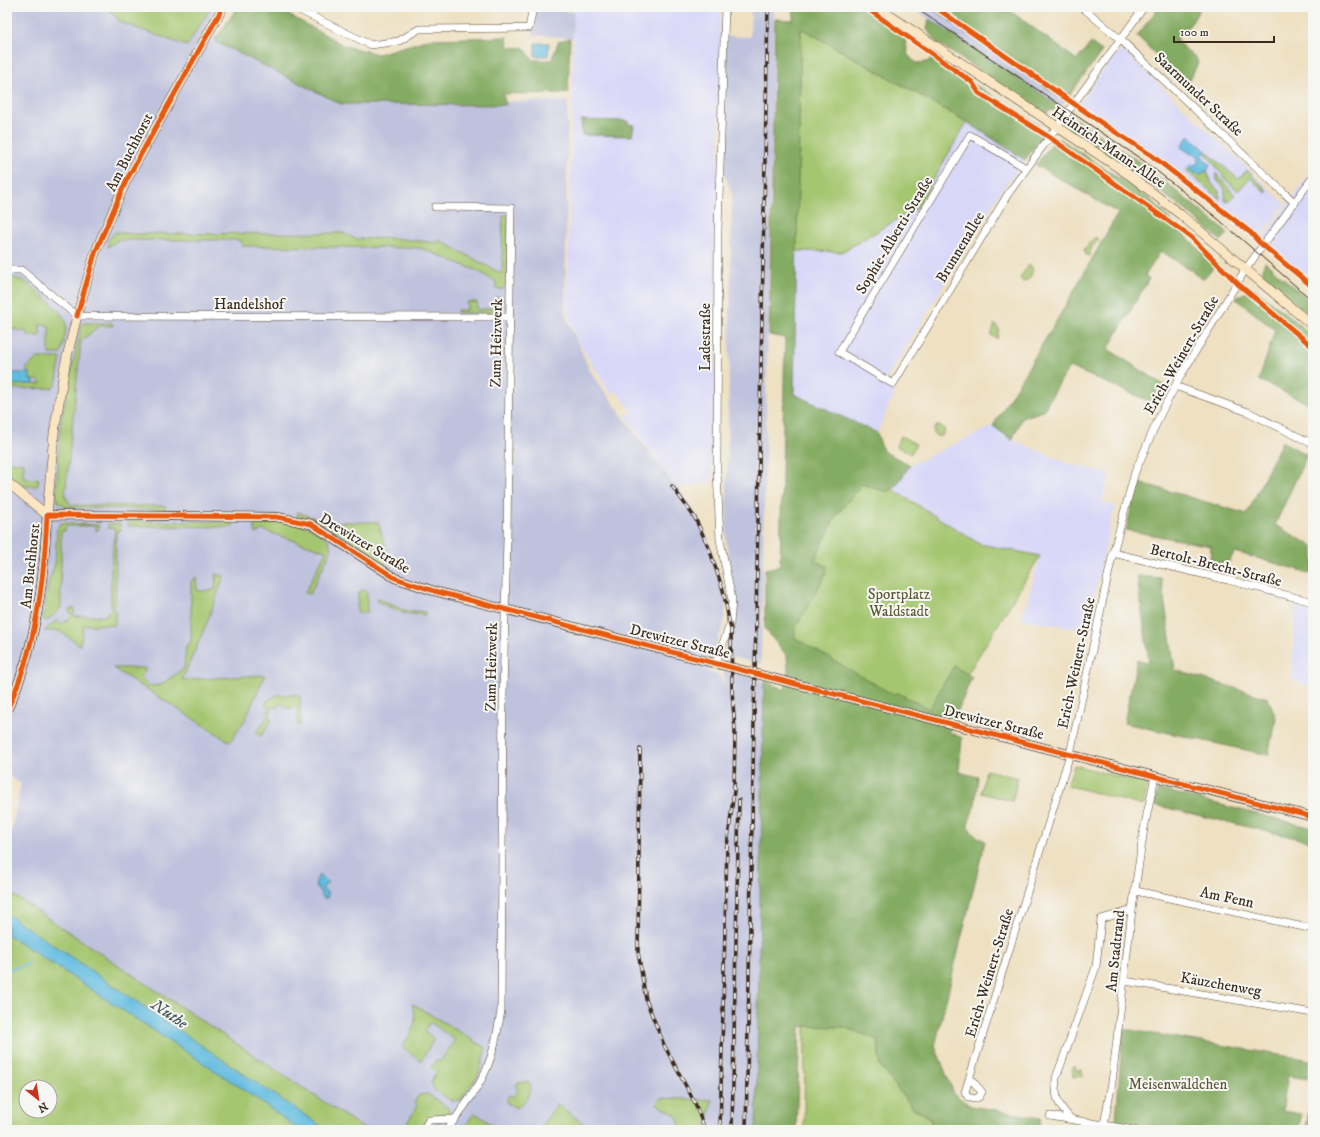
<svg xmlns="http://www.w3.org/2000/svg" width="1320" height="1137" font-family="'IM FELL DW Pica',serif">
<rect width="100%" height="100%" fill="#f6f6f2"/>
<filter id="ink" filterUnits="userSpaceOnUse"><feTurbulence type="fractalNoise" baseFrequency=".025" numOctaves="2"/><feDisplacementMap in="SourceGraphic" scale="8" xChannelSelector="R" yChannelSelector="G"/><feConvolveMatrix kernelMatrix="1 2 1 2 8 2 1 2 1" color-interpolation-filters="sRGB"/></filter>
<filter id="wash" filterUnits="userSpaceOnUse"><feTurbulence type="fractalNoise" baseFrequency=".012" numOctaves="4" result="noise"/><feDisplacementMap in="SourceGraphic" scale="16" xChannelSelector="R" yChannelSelector="G"/><feGaussianBlur stdDeviation="0.9" result="paint"/><feColorMatrix in="noise" values="0 0 0 0 0 0 0 0 0 0 0 0 0 0 0 0 0 1.4 0 .05"/><feComposite in="paint" operator="in"/></filter>
<g filter="url(#wash)">
<rect width="100%" height="100%" fill="#eee0c1"/>
<g fill="#d8d7f8">
<path d="M574 7H721L715 426 712 482 678 488 626 417 632 411 616 391 611 395 579 343 567 312Z"/>
<path d="M1124 51 1285 204 1260 237 1155 154 1079 104 1114 55Z"/>
<path d="M967 122 1025 160 1001 191 883 385 895 392 877 433 794 394 796 251 842 252 917 208Z"/>
<path d="M1313 169V282L1262 240Z"/>
<path d="M993 426 1012 440 1069 464 1111 474 1101 503 1115 506 1086 630 1022 619 1040 556 980 544 894 489 910 465Z"/>
<path d="M1295 606 1313 611V686L1292 680Z"/>
</g>
<g fill="#bfc2dd">
<path d="M7 7H217L204 29 342 103 568 101 565 314 590 371 651 455 684 496 699 518 708 539 726 600 724 624 713 652 708 672 717 674 724 684V671L759 678 764 684 756 1130H366L7 891V853L21 784 7 775Z"/>
<path d="M537 7 574 12 573 38 533 35Z"/>
<path d="M751 7H774L761 664 724 655V651L735 622 736 604 726 540 732 193 725 176 726 36 750 37Z"/>
<path d="M911 7H930L1065 101 1061 107Z"/>
</g>
<g fill="#a5c66f" stroke="#707846" fill-rule="evenodd">
<path d="M107 7H207L210 9 187 46 120 22Z"/>
<path d="M801 28 967 122 917 208 842 252 796 251Z"/>
<path d="M1206 151 1238 179 1247 170 1268 191 1266 193 1250 178 1238 191 1227 181 1205 152Z"/>
<path d="M1189 167 1194 173 1200 174 1207 171 1212 184 1219 191 1220 199 1186 171Z"/>
<path d="M1216 173 1235 195 1228 202 1225 201V189L1216 179Z"/>
<path d="M503 215H508V281L503 289H496V282L478 271 420 248 242 246 241 240H118L108 247V240L115 232 132 234 343 233 356 239 393 238 437 243V239L502 274Z"/>
<path d="M1095 237 1099 240 1092 247 1089 256 1086 255 1084 249Z"/>
<path d="M1029 265 1032 267C1033 273 1031 279 1024 282L1022 281 1020 277Z"/>
<path d="M12 278C16 278 20 279 24 281 34 287 64 312 66 323 67 332 63 345 61 354H49V325H40V336H29L27 332 7 328V280Z"/>
<path d="M496 297 504 298V307L496 313H458L457 310H467V302H477V310L496 308Z"/>
<path d="M82 323H112L113 326H99L81 341 65 496 71 505 166 506 164 510 66 507 58 502 56 496 61 418Z"/>
<path d="M995 324 999 329 997 339 991 335Z"/>
<path d="M37 358H61L56 384 53 388 7 389V385L42 384 38 380H30L29 373 26 369Z"/>
<circle cx="939" cy="431" r="5.5"/>
<path d="M901 436 916 444 911 454 896 446Z"/>
<path d="M841 457 980 544 1040 556 943 714 830 680 790 634Z"/>
<path d="M7 462 24 463 23 478 39 479 38 485C23 491 7 477 7 462Z"/>
<path d="M298 512 325 522H378L389 558 384 565C358 547 329 521 297 516Z"/>
<path d="M253 519 277 520 310 527 329 540 331 550 310 594 305 593 326 551 262 530 256 534Z"/>
<path d="M128 521 233 522V527L128 526Z"/>
<path d="M64 523 99 525V529L96 531V526H66L65 531H61V608L47 621 43 620 48 584 55 564 57 529 60 524Z"/>
<path d="M108 524H120L121 531H116L115 625H84L80 645 59 631H44L57 620 62 625 72 615 68 610 74 608V616H107V612L111 611V569L115 529 108 528Z"/>
<path d="M216 574 224 576 206 625 182 680 265 675 245 720 230 742 113 668H146L141 677 148 686 161 685 184 668 186 645 191 642V581L196 577 197 591 215 590Z"/>
<path d="M362 589 367 592V613H357L358 594Z"/>
<path d="M378 598 403 610 425 612V615L402 613 377 601Z"/>
<path d="M277 695H298L300 697 301 725H297L298 708H288L281 703 278 707 271 708 270 718 272 720 261 736 256 733 268 716 266 714 269 707 265 705 267 701Z"/>
<path d="M1074 765 1148 784 1143 806 1067 785Z"/>
<path d="M986 770 1018 778 1012 801 981 793Z"/>
<path d="M7 891 366 1130H7ZM26 1087H50V1111H26Z"/>
<path d="M413 1004 486 1048 478 1076 461 1100 452 1101 434 1090 431 1082 437 1071 431 1067 436 1060 440 1062 455 1040 430 1022 425 1031 434 1039 421 1061 402 1047C411 1032 420 1024 412 1006Z"/>
<path d="M805 1026 844 1027 878 1040 880 1066 913 1108 930 1118 933 1130H804Z"/>
<path d="M1072 1067H1076V1071L1082 1070V1076L1073 1077Z"/>
<path d="M524 1082H528L531 1086C530 1094 524 1105 516 1108L507 1103V1099L509 1095 513 1097 518 1089 515 1086 518 1083Z"/>
<path d="M428 1094 448 1108 450 1114 430 1118 417 1130H403L417 1106 414 1103 419 1095Z"/>
<path d="M660 1098 712 1100 706 1130H682L676 1115 657 1104Z"/>
<path d="M557 1104 592 1130H539Z"/>
<path d="M474 1113H475L500 1130H463Z"/>
<path d="M436 1122 441 1124 444 1128 443 1130H431Z"/>
</g>
<g fill="#84ab62" stroke="#606a40">
<path d="M238 7H275L345 46 378 54 430 39 507 37 508 47 524 48 533 60H552L558 42 570 38 568 93 503 94 506 105 341 104 214 41Z"/>
<path d="M794 7H862L905 38 908 55 916 63 927 62 932 57 1040 126 1036 131 1042 136 1025 160 967 122 801 28 794 394 877 433 883 451 910 465C892 492 895 497 862 484L836 516 814 561 827 566 825 576 795 628V638L892 694 898 693 929 709 954 666 972 677 949 732 962 738 959 772 978 777 975 804 968 825 972 833 985 841 935 1046 954 1094 971 1106 1041 1118 1038 1130H933L930 1118 913 1108 880 1066 878 1040 844 1027 805 1026 800 1027 796 1130H756L764 684 765 681 785 690 788 670 787 656 765 629V569L780 566 785 338 769 335 775 19 793 20Z"/>
<path d="M930 7H1005L1077 60 1091 43 1102 51 1065 101Z"/>
<path d="M1159 7H1201L1192 22 1177 39 1187 52 1196 57 1198 63 1187 85 1137 36Z"/>
<path d="M929 19 1061 107 1057 111 1049 110 1046 115 936 42 927 29Z"/>
<path d="M1075 119 1141 163 1228 233 1221 241 1184 209 1138 175 1067 130Z"/>
<path d="M581 120 628 121V124L634 125 632 136 582 135Z"/>
<path d="M1060 139 1150 199 1215 266 1204 279 1161 251 1145 276 1149 279 1108 349 1164 385 1154 403 1069 367 1043 411 1022 418 1012 440 993 426 1063 310 1118 213 1036 165 1055 140Z"/>
<path d="M1265 262 1313 304V318L1263 275V267Z"/>
<path d="M1254 288 1313 336V406L1259 380 1275 330 1235 298Z"/>
<path d="M1282 441 1307 455 1275 525 1313 546V574L1235 552 1228 563 1210 562 1211 546 1126 530 1138 482 1247 514Z"/>
<path d="M1137 576 1161 578 1175 670 1268 698 1276 718 1268 755 1124 723 1137 660 1149 662Z"/>
<path d="M1158 789 1313 828V842L1154 805Z"/>
<path d="M1123 1029 1310 1060 1307 1079 1288 1076 1282 1111 1301 1114 1299 1130H1178L1116 1120Z"/>
<path d="M1313 1074V1130H1306Z"/>
</g>
<g fill="#62bce0" stroke="#4e737f">
<path d="M535 43H549L548 56H535Z"/>
<path d="M1189 135 1206 151 1202 156 1210 165 1207 171 1200 174 1194 173 1189 167 1191 164 1194 165 1198 163 1199 157 1195 154H1191L1181 147Z"/>
<path d="M7 373H30V380H34V384L7 385Z"/>
<path d="M319 875 328 882 322 889 327 892 328 897 324 899 315 884Z"/>
<path d="M7 914C114 985 220 1059 327 1130H300L238 1086 7 934Z"/>
</g>
<g fill="none" stroke-linecap="round" stroke-linejoin="round">
<path stroke="#62bce0" stroke-width="2" d="M7 970 29 964"/>
</g>
</g>
<g filter="url(#ink)">
<g fill="none" stroke-linecap="round" stroke-linejoin="round">
<defs>
<g id="minor">
<path d="M293 7 371 45 399 41 419 29 529 28 533 7"/>
<path d="M1082 7 1121 40 1295 203"/>
<path d="M1026 168 970 135 839 352 893 384 1008 194 1144 7"/>
<path d="M435 207 511 208 507 538 503 694 501 1011C498 1029 495 1048 488 1065 479 1089 462 1109 447 1130"/>
<path d="M7 273 12 270H21L77 316 509 317"/>
<path d="M1175 386 1248 412 1313 444"/>
<path d="M1113 553 1228 580 1313 602"/>
<path d="M716 663 730 624 732 600 720 540 717 470 718 230 725 7"/>
<path d="M1136 891 1313 929"/>
<path d="M1125 981 1313 1013"/>
<path d="M970 1078 982 1092 979 1097 974 1099 968 1097 965 1092 1070 754 1112 557 1135 472 1161 413 1180 377 1245 270 1313 177"/>
<path d="M1050 1116 1134 1130"/>
<path d="M1071 1119C1057 1104 1055 1098 1056 1078L1096 967 1101 919 1132 910"/>
<path d="M423 1130 429 1120 455 1119"/>
<path d="M1103 1130 1112 1082 1132 910 1144 829 1155 776"/>
</g>
<path id="tertiary" d="M7 710C36 649 44 582 47 515L277 517 311 524 395 578 434 591 1313 817"/>
<g id="secondary">
<path d="M877 7 1131 176 1181 215 1313 326"/>
<path d="M7 482 47 515"/>
<path d="M47 515 54 433 65 365 77 316 95 253 126 181 223 7"/>
</g>
</defs>
<use href="#minor" stroke="#564536" stroke-width="8"/>
<use href="#tertiary" stroke="#564536" stroke-width="10"/>
<use href="#secondary" stroke="#564536" stroke-width="10"/>
<use href="#minor" stroke="#fff" stroke-width="7"/>
<use href="#tertiary" stroke="#fff" stroke-width="8"/>
<use href="#secondary" stroke="#fbe6c4" stroke-width="9"/>
<path stroke="#3b2a1e" stroke-width="1" d="M914 7 1144 161 1217 218 1313 301"/>
<defs>
<g id="rail">
<path d="M672 486 695 518 709 548 723 590 731 630 732 691 735 730 734 791 727 846 720 1130"/>
<path d="M640 749 638 952 646 1000 664 1045 695 1103 705 1130"/>
<path d="M732 1130 739 800"/>
<path d="M746 1130 768 7"/>
</g>
</defs>
<use href="#rail" stroke="#3b2a1e" stroke-width="3.5"/>
<use href="#rail" stroke="#f6f6f2" stroke-width="2" stroke-dasharray="6" stroke-linecap="butt"/>
<defs>
<g id="cycleway">
<path d="M865 7 972 82 979 93 1049 137 1191 237 1238 284 1313 347"/>
<path d="M935 7 1106 126 1151 155 1251 233 1259 242 1313 287"/>
<path d="M77 316 95 253 126 181 223 7"/>
<path d="M7 710C36 649 44 582 47 515L277 517 311 524 395 578 434 591 1313 817"/>
</g>
</defs>
<use href="#cycleway" stroke="#f6f6f2" stroke-width="8"/>
<use href="#cycleway" stroke="#e8590c" stroke-width="5"/>
</g>
</g>
<g text-anchor="middle" stroke-width="4" stroke-linejoin="round" paint-order="stroke">
<g font-size="15" fill="#3b2a1e" stroke="#f6f6f2">
<text transform="translate(1199 94) rotate(43)" y="5">Saarmunder Straße</text>
<text transform="translate(1109 147) rotate(34)" y="5">Heinrich-Mann-Allee</text>
<text transform="translate(129 152) rotate(-63)" y="5">Am Buchhorst</text>
<text transform="translate(894 235) rotate(-59)" y="5">Sophie-Alberti-Straße</text>
<text transform="translate(960 247) rotate(-59)" y="5">Brunnenallee</text>
<text x="249" y="309">Handelshof</text>
<text transform="translate(705 337) rotate(-90)" y="5">Ladestraße</text>
<text transform="translate(496 343) rotate(-89)" y="5">Zum Heizwerk</text>
<text transform="translate(1181 355) rotate(-60)" y="5">Erich-Weinert-Straße</text>
<text transform="translate(365 543) rotate(31)" y="5">Drewitzer Straße</text>
<text transform="translate(1216 565) rotate(14)" y="5">Bertolt-Brecht-Straße</text>
<text transform="translate(30 566) rotate(-84)" y="5">Am Buchhorst</text>
<text transform="translate(680 641) rotate(14)" y="5">Drewitzer Straße</text>
<text transform="translate(1076 663) rotate(-78)" y="5">Erich-Weinert-Straße</text>
<text transform="translate(491 667) rotate(-89)" y="5">Zum Heizwerk</text>
<text transform="translate(994 722) rotate(14)" y="5">Drewitzer Straße</text>
<text transform="translate(1227 897) rotate(12)" y="5">Am Fenn</text>
<text transform="translate(1115 951) rotate(-84)" y="5">Am Stadtrand</text>
<text transform="translate(989 973) rotate(-73)" y="5">Erich-Weinert-Straße</text>
<text transform="translate(1221 984) rotate(10)" y="5">Käuzchenweg</text>
</g>
<g font-size="15" fill="#5b5936" stroke="#f6f6f2">
<text x="899" y="599">Sportplatz<tspan x="899" dy="17">Waldstadt</tspan></text>
<text x="1178" y="1089">Meisenwäldchen</text>
</g>
<g font-size="16" font-style="italic" fill="#475658" stroke="#f6f6f2">
<text transform="translate(170 1013) rotate(34)" y="6">Nuthe</text>
</g>
</g>
<rect width="1320" height="1137" fill="none" stroke="#f6f6f2" stroke-width="24"/>
<g transform="translate(38 1099) rotate(150)"><circle r="19" fill="#f6f6f2" stroke="#aba49d"/>
<path d="M0-3L7 15L0 10L-7 15Z" fill="#c8321e"/>
<text y="-6" font-size="11" font-weight="bold" text-anchor="middle" fill="#3b2a1e">N</text>
</g>
<path d="M1174 36v6h100v-6" fill="none" stroke="#3b2a1e" stroke-width="2"/>
<text x="1180" y="36" font-size="12" fill="#3b2a1e" stroke="#f6f6f2" stroke-width="3" paint-order="stroke">100 m</text>
</svg>
